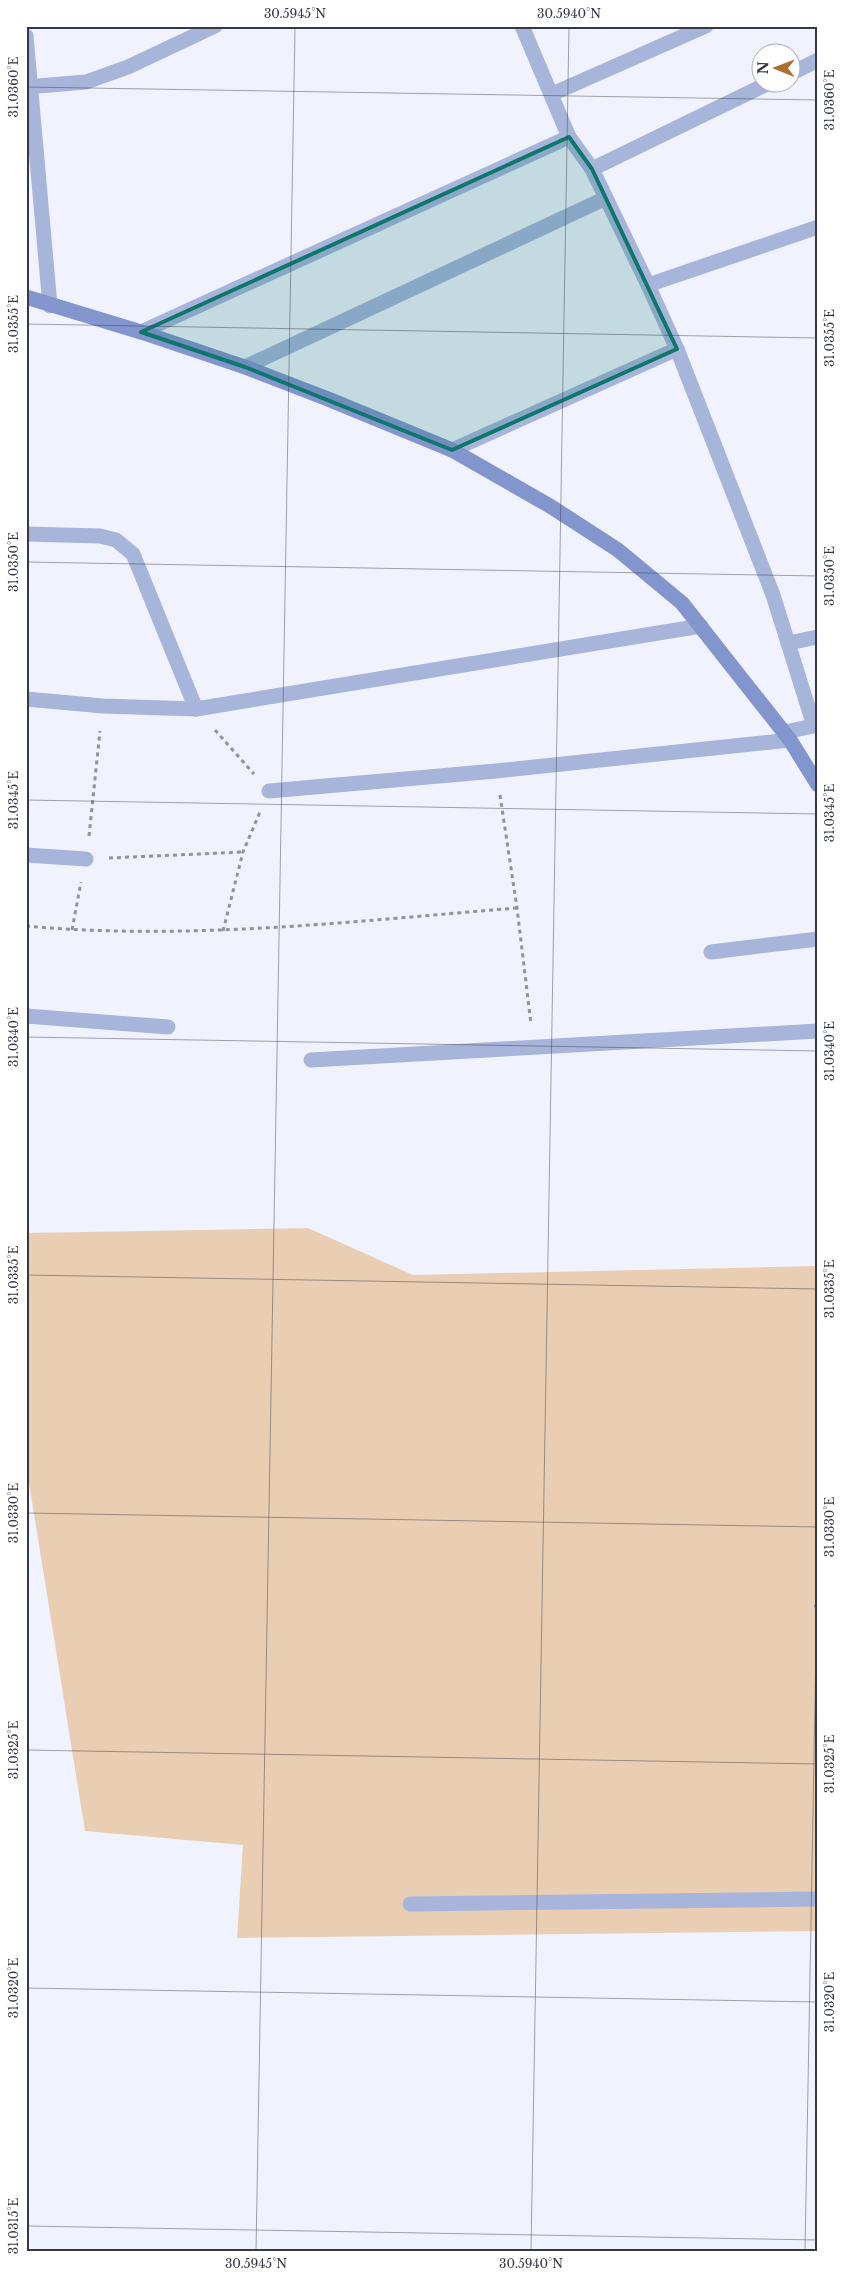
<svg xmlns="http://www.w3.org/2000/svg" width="844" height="2277" font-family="'Libre Baskerville',serif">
<rect width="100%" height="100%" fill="#f0f3fd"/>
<path fill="#eaceb4" d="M308 1228 413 1275 818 1266V1931L237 1938 243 1845 85 1831 26 1464V1233Z"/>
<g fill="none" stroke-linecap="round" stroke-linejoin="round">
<g stroke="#90939d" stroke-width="3" stroke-dasharray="4 4" stroke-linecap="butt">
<path d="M215 730 254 774"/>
<path d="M500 795 517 908 531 1024"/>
<path d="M89 836 100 731"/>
<path d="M109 858 243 852"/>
<path d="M26 926C190 941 354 921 517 908"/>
<path d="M72 930 81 882"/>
<path d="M223 931 243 852 260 812"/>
<path d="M814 1606H818"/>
</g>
<path stroke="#a8b5db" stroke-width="15" d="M410 1904 818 1899"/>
<g stroke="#a8b5db" stroke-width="15">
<path d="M522 26 569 137 592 169 648 285 677 349 773 595 814 726"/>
<path d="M26 36 50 306"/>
<path d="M792 73 818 60"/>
<path d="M26 87 86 82 128 67 215 26"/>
<path d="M552 94 706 26"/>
<path d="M592 169 771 82"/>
<path d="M648 285 818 227"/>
<path d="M141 332 569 137"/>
<path d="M245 367 606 198"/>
<path d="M452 450 677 349"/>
<path d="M26 534 100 536 116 540 133 554 196 709"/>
<path d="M788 643 818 637"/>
<path d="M26 699 103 706 196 709 701 626"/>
<path d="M785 732 818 725"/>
<path d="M269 791 496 771 790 740"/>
<path d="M26 855 86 859"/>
<path d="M711 952 818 939"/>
<path d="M26 1016 168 1027"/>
<path d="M311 1060 818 1031"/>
</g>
<path stroke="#8395cd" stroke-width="15" d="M26 297 141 332 245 367 328 399 452 450 550 506 618 550 682 603 790 740 818 785"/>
</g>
<path fill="#0f766e" fill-opacity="0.2" stroke="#0f766e" stroke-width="4" stroke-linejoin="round" d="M569 137 592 169 677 349 452 450 245 367 141 332Z"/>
<path fill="none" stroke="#363943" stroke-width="1" stroke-opacity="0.45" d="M26 87 818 100M26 324 818 338M26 562 818 576M26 800 818 814M26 1037 818 1051M26 1275 818 1289M26 1513 818 1527M26 1750 818 1764M26 1988 818 2002M26 2226 818 2240M256 2251 295 26M531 2251 569 26M805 2251 818 1537"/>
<rect width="844" height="2277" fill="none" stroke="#ffffff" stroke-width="55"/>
<g transform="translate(776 68) rotate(271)"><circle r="24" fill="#ffffff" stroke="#afb0b4"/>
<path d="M0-4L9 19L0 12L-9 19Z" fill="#ab7131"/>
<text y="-8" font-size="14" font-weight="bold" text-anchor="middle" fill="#363943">N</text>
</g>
<rect x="28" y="28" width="788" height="2222" fill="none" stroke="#363943" stroke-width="2"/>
<g font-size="12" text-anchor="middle" fill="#363943">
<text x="295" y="18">30.5945°N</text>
<text x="569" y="18">30.5940°N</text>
<text transform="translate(14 87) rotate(-90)" y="4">31.0360°E</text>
<text transform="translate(830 100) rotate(-90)" y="4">31.0360°E</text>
<text transform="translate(14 324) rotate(-90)" y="4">31.0355°E</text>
<text transform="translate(830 338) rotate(-90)" y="4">31.0355°E</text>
<text transform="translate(14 562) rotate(-90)" y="4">31.0350°E</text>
<text transform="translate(830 576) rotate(-90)" y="4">31.0350°E</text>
<text transform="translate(14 800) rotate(-90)" y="4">31.0345°E</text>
<text transform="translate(830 813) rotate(-90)" y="4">31.0345°E</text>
<text transform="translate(14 1037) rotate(-90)" y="4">31.0340°E</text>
<text transform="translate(830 1051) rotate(-90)" y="4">31.0340°E</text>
<text transform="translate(14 1275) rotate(-90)" y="4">31.0335°E</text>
<text transform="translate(830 1289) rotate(-90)" y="4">31.0335°E</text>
<text transform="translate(14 1513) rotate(-90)" y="4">31.0330°E</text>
<text transform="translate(830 1527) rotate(-90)" y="4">31.0330°E</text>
<text transform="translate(14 1750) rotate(-90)" y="4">31.0325°E</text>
<text transform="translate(830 1764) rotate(-90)" y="4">31.0325°E</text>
<text transform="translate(14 1988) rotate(-90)" y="4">31.0320°E</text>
<text transform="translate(830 2002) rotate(-90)" y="4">31.0320°E</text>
<text transform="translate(14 2226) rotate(-90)" y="4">31.0315°E</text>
<text x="256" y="2268">30.5945°N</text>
<text x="531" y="2268">30.5940°N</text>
</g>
</svg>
